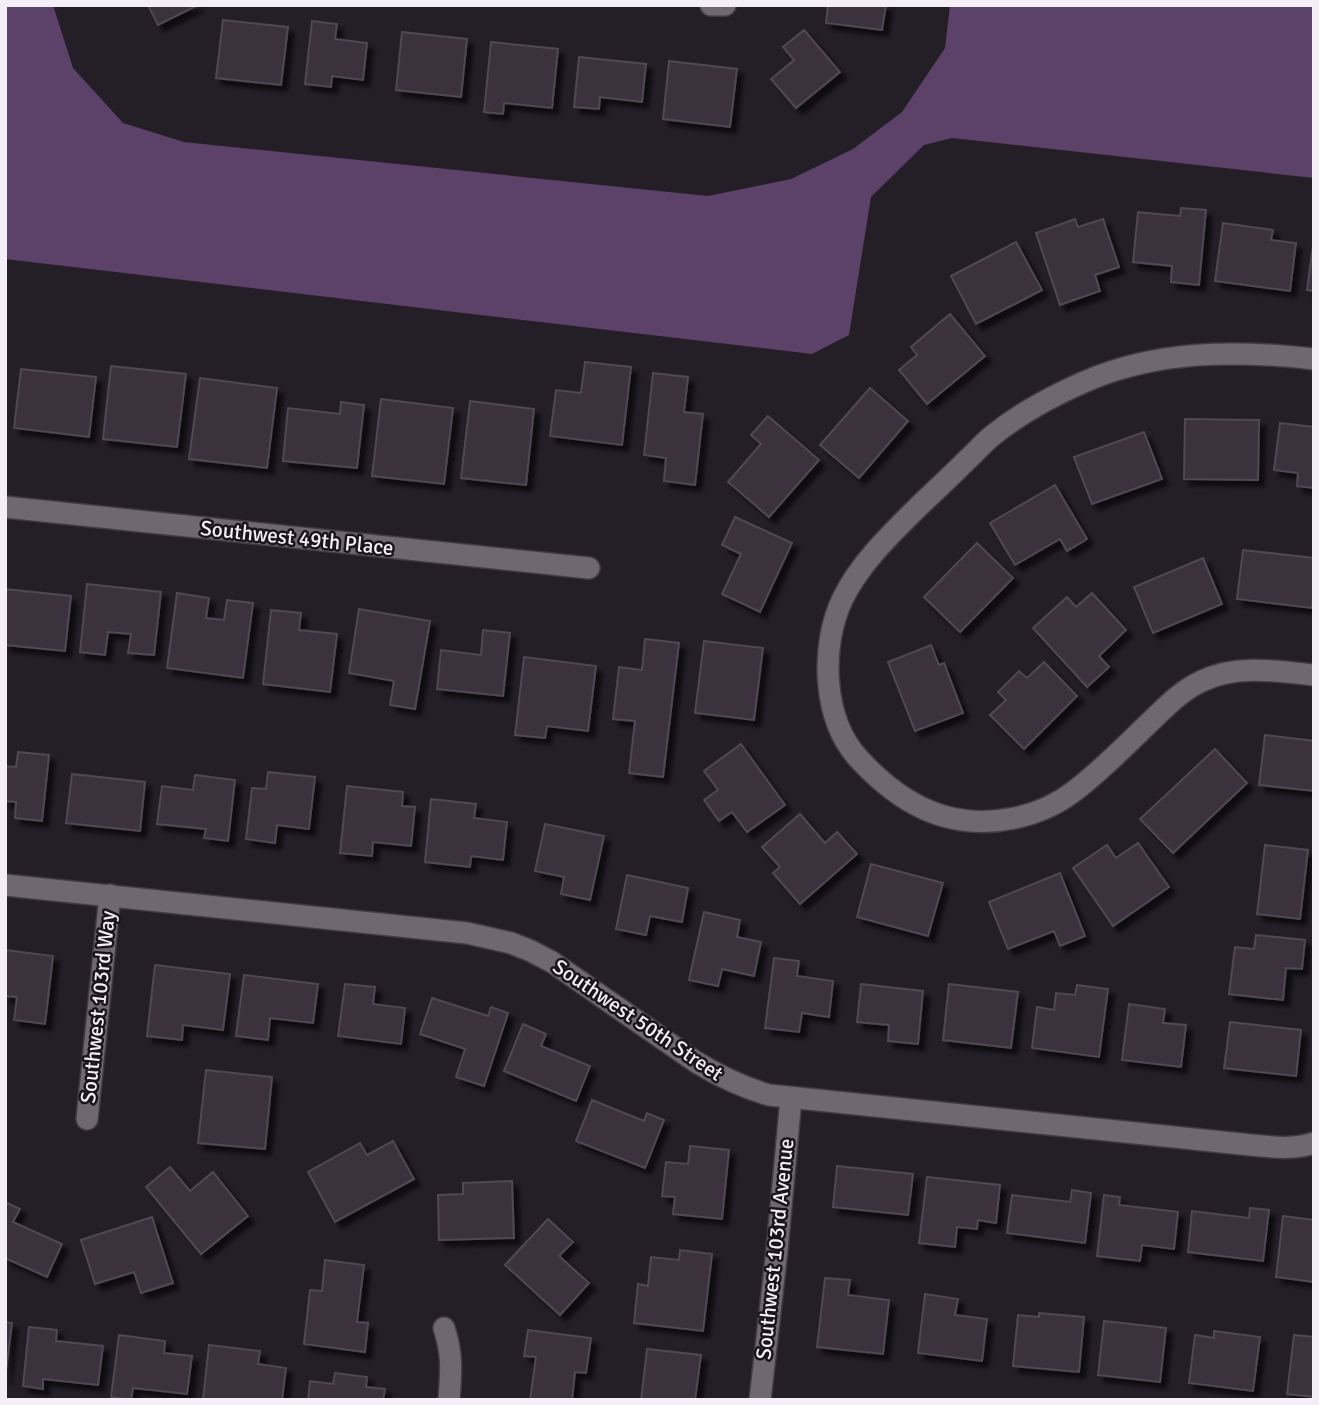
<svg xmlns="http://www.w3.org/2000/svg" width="1319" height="1405" font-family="Signika,sans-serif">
<defs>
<filter id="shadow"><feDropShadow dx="6" dy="6" stdDeviation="2" flood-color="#0009"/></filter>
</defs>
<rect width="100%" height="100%" fill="#241e27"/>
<path fill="#5c4168" d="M5 5H53L73 68 123 123 184 142 708 196 791 179 853 149 902 112 945 48 950 5H1314V178L952 138 924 145 871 197 849 335 812 354 5 259Z"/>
<g fill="#3a333d" stroke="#4f4852" stroke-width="2" filter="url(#shadow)">
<path d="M148 5H198L158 25Z"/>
<path d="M828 5H886L882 30 826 23Z"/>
<path d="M223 20 288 27 281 85 216 78Z"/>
<path d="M312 21 337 24 335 39 367 43 363 80 332 76 331 87 305 84Z"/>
<path d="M804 30 840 72 796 108 771 79 794 60 783 47Z"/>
<path d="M402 32 467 39 461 97 396 90Z"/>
<path d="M491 42 558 49 552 108 504 103 503 114 484 112Z"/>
<path d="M579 57 646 64 642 102 600 97 599 109 574 107Z"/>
<path d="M669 61 737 69 730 127 663 119Z"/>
<path d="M1181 208 1206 210 1199 285 1171 282 1172 266 1133 262 1138 212 1180 216Z"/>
<path d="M1075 219 1078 227 1103 219 1119 267 1095 275 1100 291 1060 305 1036 233Z"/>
<path d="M1223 223 1273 230 1271 240 1296 243 1290 291 1215 281Z"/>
<path d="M1016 242 1042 290 976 324 951 276Z"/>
<path d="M1313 246H1314V291L1307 290Z"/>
<path d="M950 314 985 356 927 404 899 370 917 355 911 347Z"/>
<path d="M585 362 631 367 622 445 550 436 556 390 581 393Z"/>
<path d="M111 366 186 374 177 447 103 439Z"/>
<path d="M21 369 96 377 89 437 14 428Z"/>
<path d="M653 373 688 377 684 412 703 414 695 485 664 481 666 458 644 455Z"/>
<path d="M200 378 277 388 267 468 189 459Z"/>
<path d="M870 388 908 421 859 478 820 445Z"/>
<path d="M381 399 453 408 444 484 372 476Z"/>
<path d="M470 401 534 409 526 485 461 478Z"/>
<path d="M341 402 364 405 357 468 283 461 288 408 340 414Z"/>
<path d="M768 416 819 460 769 517 728 482 761 444 751 435Z"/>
<path d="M1185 419 1259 420 1258 480 1184 479Z"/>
<path d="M1280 423 1314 427V488L1297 486 1298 473 1274 470Z"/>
<path d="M1144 432 1162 479 1092 504 1074 457Z"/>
<path d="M1055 485 1087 539 1067 551 1060 539 1015 565 990 523Z"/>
<path d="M735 517 792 543 760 612 722 594 741 554 722 545Z"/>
<path d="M977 543 1013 578 960 632 924 597Z"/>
<path d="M1243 550 1314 558V588L1312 608 1237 599Z"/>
<path d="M1203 558 1222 604 1153 633 1134 587Z"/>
<path d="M87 584 161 592 154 655 128 653 131 634 108 632 105 655 80 652Z"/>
<path d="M5 589 71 596 65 651 5 645Z"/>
<path d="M177 593 209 598 206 618 224 620 227 600 253 603 243 678 167 668Z"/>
<path d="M1092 593 1126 630 1099 656 1109 667 1087 687 1033 628 1067 597 1076 607Z"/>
<path d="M359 609 430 621 415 709 390 705 394 681 349 673Z"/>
<path d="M271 610 301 613 299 630 337 634 330 692 263 684Z"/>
<path d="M483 630 510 633 503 696 437 689 441 650 481 655Z"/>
<path d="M645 639 679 643 663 777 629 773 635 721 613 719 619 667 642 670Z"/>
<path d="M704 641 763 648 754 720 695 713Z"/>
<path d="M931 645 939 665 944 663 963 713 915 731 888 662Z"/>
<path d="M524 657 596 666 588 731 547 726 545 738 515 735Z"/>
<path d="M1044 662 1077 696 1024 749 990 715 1006 700 998 692 1019 671 1027 678Z"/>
<path d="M1265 735 1314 741V791L1259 785Z"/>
<path d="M741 744 785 805 747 832 732 812 719 821 704 800 718 790 704 771Z"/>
<path d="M1215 749 1247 783 1173 853 1140 819Z"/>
<path d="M18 752 49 755 42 821 15 818 16 802 5 801V766L16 767Z"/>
<path d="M268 772 315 777 309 829 277 825 275 843 246 839 252 788 266 789Z"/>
<path d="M72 774 145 782 140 831 66 823Z"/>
<path d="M195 775 235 780 228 841 204 838 206 829 157 824 162 786 193 790Z"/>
<path d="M347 786 403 792 402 806 415 807 411 846 373 842 372 856 340 853Z"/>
<path d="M431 799 476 804 474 818 507 822 503 860 471 856 470 867 425 862Z"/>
<path d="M800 814 825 843 837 832 857 854 800 904 773 873 780 867 762 847Z"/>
<path d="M545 824 604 836 590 900 561 894 564 877 535 871Z"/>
<path d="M1138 843 1169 887 1113 926 1073 868 1107 845 1116 858Z"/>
<path d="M1265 845 1308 850 1300 919 1257 914Z"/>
<path d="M871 864 943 883 928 936 857 917Z"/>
<path d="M1060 873 1085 936 1060 946 1054 931 1008 949 989 902Z"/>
<path d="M627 875 688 888 682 922 650 916 646 935 616 929Z"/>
<path d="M704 912 740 920 737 937 761 942 754 976 722 969 718 986 689 980Z"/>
<path d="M1256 935 1305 940 1302 969 1286 968 1283 1000 1229 994 1235 947 1254 949Z"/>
<path d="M5 950 53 956 45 1024 14 1020 17 997 5 996Z"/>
<path d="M774 958 799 961 797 976 833 981 829 1017 802 1013 799 1032 765 1028Z"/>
<path d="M155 965 230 974 223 1030 183 1025 182 1040 147 1036Z"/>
<path d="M244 975 318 984 313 1023 270 1018 268 1040 236 1036Z"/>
<path d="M345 984 375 987 373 1004 405 1008 401 1044 338 1036Z"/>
<path d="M861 984 923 991 918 1044 888 1041 889 1025 857 1022Z"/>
<path d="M949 984 1018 992 1011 1048 943 1040Z"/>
<path d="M1077 985 1108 989 1099 1057 1032 1048 1037 1007 1054 1010 1056 993 1075 995Z"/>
<path d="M432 998 488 1016 491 1007 508 1013 484 1086 456 1077 465 1049 420 1034Z"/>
<path d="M1129 1004 1165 1009 1163 1023 1186 1025 1181 1067 1122 1060Z"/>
<path d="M1230 1022 1301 1030 1296 1076 1224 1068Z"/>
<path d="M523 1024 546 1034 541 1046 590 1066 576 1101 504 1071Z"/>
<path d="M206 1070 272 1077 265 1149 198 1143Z"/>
<path d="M592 1100 644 1121 647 1113 664 1120 645 1168 576 1141Z"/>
<path d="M393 1141 414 1179 335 1222 308 1172 360 1143 367 1155Z"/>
<path d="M690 1146 729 1150 722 1219 673 1214 675 1197 662 1196 666 1162 688 1164Z"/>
<path d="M837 1166 913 1174 908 1215 833 1207Z"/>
<path d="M170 1167 190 1191 213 1172 248 1216 201 1254 146 1187Z"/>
<path d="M927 1177 1000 1185 996 1223 978 1220 977 1229 957 1227 955 1247 919 1243Z"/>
<path d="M512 1181 514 1238 439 1240 438 1195 463 1194V1183Z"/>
<path d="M1072 1190 1091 1193 1085 1243 1007 1233 1012 1195 1070 1202Z"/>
<path d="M1104 1195 1120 1197 1119 1205 1178 1212 1174 1249 1142 1245 1140 1261 1097 1256Z"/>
<path d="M5 1202 20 1209 13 1222 62 1244 47 1277 5 1258Z"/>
<path d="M1250 1208 1269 1210 1263 1261 1188 1252 1192 1211 1249 1218Z"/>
<path d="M1283 1216 1314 1220V1282L1276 1277Z"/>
<path d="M152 1217 173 1283 141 1293 134 1272 95 1284 81 1240Z"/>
<path d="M548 1219 573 1242 559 1256 589 1283 560 1315 505 1265Z"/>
<path d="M680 1250 712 1254 703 1331 634 1323 638 1284 648 1286 651 1257 679 1260Z"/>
<path d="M325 1260 364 1265 357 1322 368 1323 365 1352 304 1344 310 1290 322 1291Z"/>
<path d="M825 1278 850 1280 848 1295 889 1300 883 1354 817 1347Z"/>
<path d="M925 1294 958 1299 955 1315 987 1319 982 1361 918 1353Z"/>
<path d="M1039 1313 1084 1317 1079 1372 1013 1366 1018 1315 1039 1317Z"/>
<path d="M1104 1321 1166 1328 1160 1382 1098 1375Z"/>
<path d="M5 1322 12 1323 5 1379Z"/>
<path d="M29 1327 57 1330 56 1341 103 1346 98 1385 43 1379V1389L23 1386Z"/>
<path d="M528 1330 591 1338 586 1373 575 1372 572 1400H530L536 1357 524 1356Z"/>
<path d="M1214 1331 1260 1337 1253 1391 1189 1383 1195 1335 1214 1338Z"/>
<path d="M119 1335 165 1341 164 1353 192 1356 187 1394 133 1388 131 1400 111 1397Z"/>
<path d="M1294 1335 1314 1337V1397L1287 1394Z"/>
<path d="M209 1345 260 1351 258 1364 286 1368 282 1400H203Z"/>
<path d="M647 1349 701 1355 695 1400H641Z"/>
<path d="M335 1373 367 1377 366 1387 385 1389 383 1400H308L310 1381 333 1384Z"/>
</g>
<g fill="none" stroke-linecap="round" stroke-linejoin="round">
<defs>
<g id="street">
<path d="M711 5H725"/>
<path d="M1314 359C1236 350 1157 350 1084 382 1052 396 1019 414 992 436 984 442 977 451 969 458 953 474 936 490 919 506 891 534 861 562 843 598 820 645 822 719 859 759 883 785 912 808 947 817 989 828 1039 818 1073 792 1100 772 1124 747 1148 724 1165 708 1180 691 1202 681 1236 664 1278 671 1314 675"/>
<path d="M5 507 589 568"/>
<path d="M5 885 467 933 511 943 531 951 552 962 696 1062C719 1076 742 1087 769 1095L1251 1145C1272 1147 1293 1150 1314 1143"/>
<path d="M87 1119 110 895"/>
<path d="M444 1328C453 1356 451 1371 449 1400"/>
<path d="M760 1400 777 1250 791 1098"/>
</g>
</defs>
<use href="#street" stroke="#403b43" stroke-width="24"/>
<use href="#street" stroke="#6f6772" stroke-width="21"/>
</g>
<g text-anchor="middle" stroke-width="5" stroke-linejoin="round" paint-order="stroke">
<g font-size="21" fill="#f4eff6" stroke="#1a151d">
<text transform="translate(297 538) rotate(6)" y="7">Southwest 49th Place</text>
<text transform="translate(98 1007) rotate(-84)" y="7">Southwest 103rd Way</text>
<text transform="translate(638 1020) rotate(34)" y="7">Southwest 50th Street</text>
<text transform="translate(775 1249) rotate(-84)" y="7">Southwest 103rd Avenue</text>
</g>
</g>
<rect width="1319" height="1405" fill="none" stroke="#f4eff6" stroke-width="14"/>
</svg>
